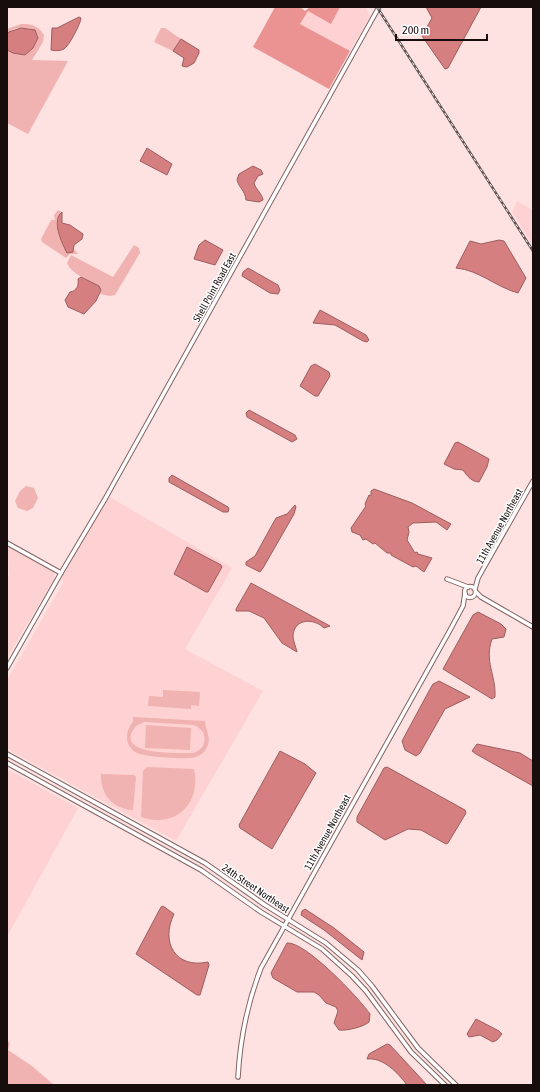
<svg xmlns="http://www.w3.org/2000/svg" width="540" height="1092" font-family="'Asap Condensed',sans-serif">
<rect width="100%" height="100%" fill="#fee2e1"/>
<g fill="#fed2d2">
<path d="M340 7H365L370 16 350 51 300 24 308 11 331 23Z"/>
<path d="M517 201 533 210V246L512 212Z"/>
<path d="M108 496 232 568 185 649 263 691 176 841 7 749V680L63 583 61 573Z"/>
<path d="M7 544 54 570V580L9 654 7 653V577L9 576Z"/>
<path d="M7 769 78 808 7 937Z"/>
</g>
<g fill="#f0b3b2" fill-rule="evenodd">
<path d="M21 24C31 24 38 25 44 35L43 42 32 60 68 61 28 134 7 123V50L24 55 38 38 35 30C26 29 13 25 7 35V29Z"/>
<path d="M161 28H165L181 39 173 51 154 42Z"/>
<path d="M58 210 62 212 60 214C56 231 65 239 73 252L75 250 78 254H70L66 258 42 242 41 239 51 220H55L54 215Z"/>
<path d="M134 245 139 248 140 253 115 295 110 296 100 294 101 290C92 279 73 277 67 263L71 255 113 277Z"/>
<path d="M26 486 34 488 38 498 33 508 27 511 18 508 15 501 20 491Z"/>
<path d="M163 690 200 692 199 706 191 705V709L148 706 149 696 163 697Z"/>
<path d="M133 717 205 721C205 730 212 737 207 747 205 752 201 755 196 757 187 760 146 757 137 753 125 747 124 732 133 722ZM144 722 193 725 198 727 203 732C207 742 203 750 193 753 179 753 111 756 136 726Z"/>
<path d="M146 725 191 728 190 750 145 748Z"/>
<path d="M147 767 194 769C202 804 174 829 141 817L143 771Z"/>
<path d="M101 774 134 775 136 777 133 810C113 809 100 794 101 774Z"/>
<path d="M7 1040 10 1043 8 1050 32 1066 54 1085H7Z"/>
</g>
<path fill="#eb9293" d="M275 7H300L305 11 310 7H340L331 24 308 11 300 24 350 51 329 89 253 47Z"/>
<g fill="#d67f81" stroke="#9d5d5e">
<path d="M426 7H481L448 68 445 69 422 36 432 18Z"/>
<path d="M79 17 81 18C81 23 69 46 64 49 60 51 55 51 51 50L52 28H57Z"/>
<path d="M21 28 35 30 38 38 33 48 25 55 13 53 7 50V35L9 32Z"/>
<path d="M181 39 199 50V53L194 63 187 67 182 66 184 58 173 51Z"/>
<path d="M147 148 172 164 167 175 140 161Z"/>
<path d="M253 166 261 170 263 174 258 176 254 183C256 190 262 193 263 200L259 202 246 200C245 190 239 188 237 180L239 174Z"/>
<path d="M62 212V223L70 225 83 234 82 239 74 245 73 252 67 253C62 243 51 221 62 212Z"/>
<path d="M205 240 223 250 215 265 194 259 199 245Z"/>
<path d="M499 240 504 241 526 278 518 293C496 287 479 270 456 268L470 241 481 244Z"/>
<path d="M248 268 278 285 280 290 278 294 270 293 242 276 243 272Z"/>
<path d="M81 277 99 286 101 290 96 301 84 314 68 307 65 300 70 292C77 291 79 285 78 279Z"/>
<path d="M320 310 366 335 369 340 367 342 363 341 335 325 313 323Z"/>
<path d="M315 364 329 372 330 376 318 396H315L300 386 311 366Z"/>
<path d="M249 410 295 435 297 439 292 442 247 417 246 413Z"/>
<path d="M458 442 489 459 487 467 479 482C472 482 467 476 463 470L454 469 444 464 455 443Z"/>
<path d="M172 475 228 507 229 509 228 512H223L169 482V478Z"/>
<path d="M374 489 412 503 451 524 447 530 436 522 413 523 408 527 409 532 407 540 415 553 417 552 418 554 432 558 424 572 416 566 413 567 391 555V553H387L375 543 373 544 366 539 363 540 360 535 352 532 351 528 366 506 365 504 369 495 371 496V491Z"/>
<path d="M295 505 296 507 294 514 263 568 260 572 246 565V562L255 556 276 518 287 514Z"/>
<path d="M187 547 221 565 222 567 208 592H206L174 574Z"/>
<path d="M251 583 330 626 324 628C314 618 294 618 293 636 293 641 296 647 297 652L282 643 264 618 249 611H236V609Z"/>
<path d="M478 612 501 624 506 629 504 637 492 639C484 662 496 674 495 697L492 699 443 669 473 615Z"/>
<path d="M439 681 470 697 445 709 420 753 416 756 405 750 402 741 429 691 433 684Z"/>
<path d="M477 744 520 753 533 761V786L476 754 472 751Z"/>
<path d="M280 751 305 764 316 773 272 849 240 828 239 825Z"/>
<path d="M387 767 465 810 466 813 448 843 446 844 421 830 408 829 385 840 357 822V817L384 768Z"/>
<path d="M163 906 174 914C160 943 176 969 208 962L209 965 200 995H197L136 954 161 907Z"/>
<path d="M305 909 334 928 364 952 362 960 324 930 301 915 302 911Z"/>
<path d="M287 943C305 941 359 998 370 1014L369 1022C363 1027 347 1031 339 1030L334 1023 338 1011 336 1007 326 1003 319 995 314 992H297L273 978 271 973Z"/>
<path d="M476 1019 499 1031 502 1034 497 1040 493 1042 480 1035 469 1037 467 1034Z"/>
<path d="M387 1044 390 1045 427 1085H407C398 1073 383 1057 367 1059L369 1054Z"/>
</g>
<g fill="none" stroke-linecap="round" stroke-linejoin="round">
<defs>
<g id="minor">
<path d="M7 543 61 573"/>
<path d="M447 579 468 587"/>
<circle cx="470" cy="592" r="5.5"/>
<path d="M475 589 478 578 533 481"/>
<path d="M476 592 481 597 533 627"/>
<path d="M7 668 61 573 105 499 379 7"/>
<path d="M7 754 205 863 265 905 326 943 358 970 372 986 418 1048 456 1085"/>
<path d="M7 763 201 870 261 912 322 949 352 976 366 991 411 1052 445 1085"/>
<path d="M238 1077C240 1039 247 1004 261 968L449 632 463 606 465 593"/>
</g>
</defs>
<use href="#minor" stroke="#826463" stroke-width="5.5"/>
<use href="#minor" stroke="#fff" stroke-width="3.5"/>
<defs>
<path id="rail" d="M377 7 533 251"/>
</defs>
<use href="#rail" stroke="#645353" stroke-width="2.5"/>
<use href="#rail" stroke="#fff" stroke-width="1" stroke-dasharray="3" stroke-linecap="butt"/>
</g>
<g text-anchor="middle" stroke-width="3" stroke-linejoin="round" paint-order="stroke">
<g font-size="10" fill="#180d0d" stroke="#fff">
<text transform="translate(214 287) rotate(-61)" y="4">Shell Point Road East</text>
<text transform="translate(499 526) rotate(-61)" y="4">11th Avenue Northeast</text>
<text transform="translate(327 832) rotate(-61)" y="4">11th Avenue Northeast</text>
<text transform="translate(256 888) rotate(34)" y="4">24th Street Northeast</text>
</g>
</g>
<rect width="540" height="1092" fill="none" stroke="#180d0d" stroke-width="16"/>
<path d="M396 34v6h91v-6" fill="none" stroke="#180d0d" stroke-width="2"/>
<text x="402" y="34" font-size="12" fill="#180d0d" stroke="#ffffff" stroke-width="3" paint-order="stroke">200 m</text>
</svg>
